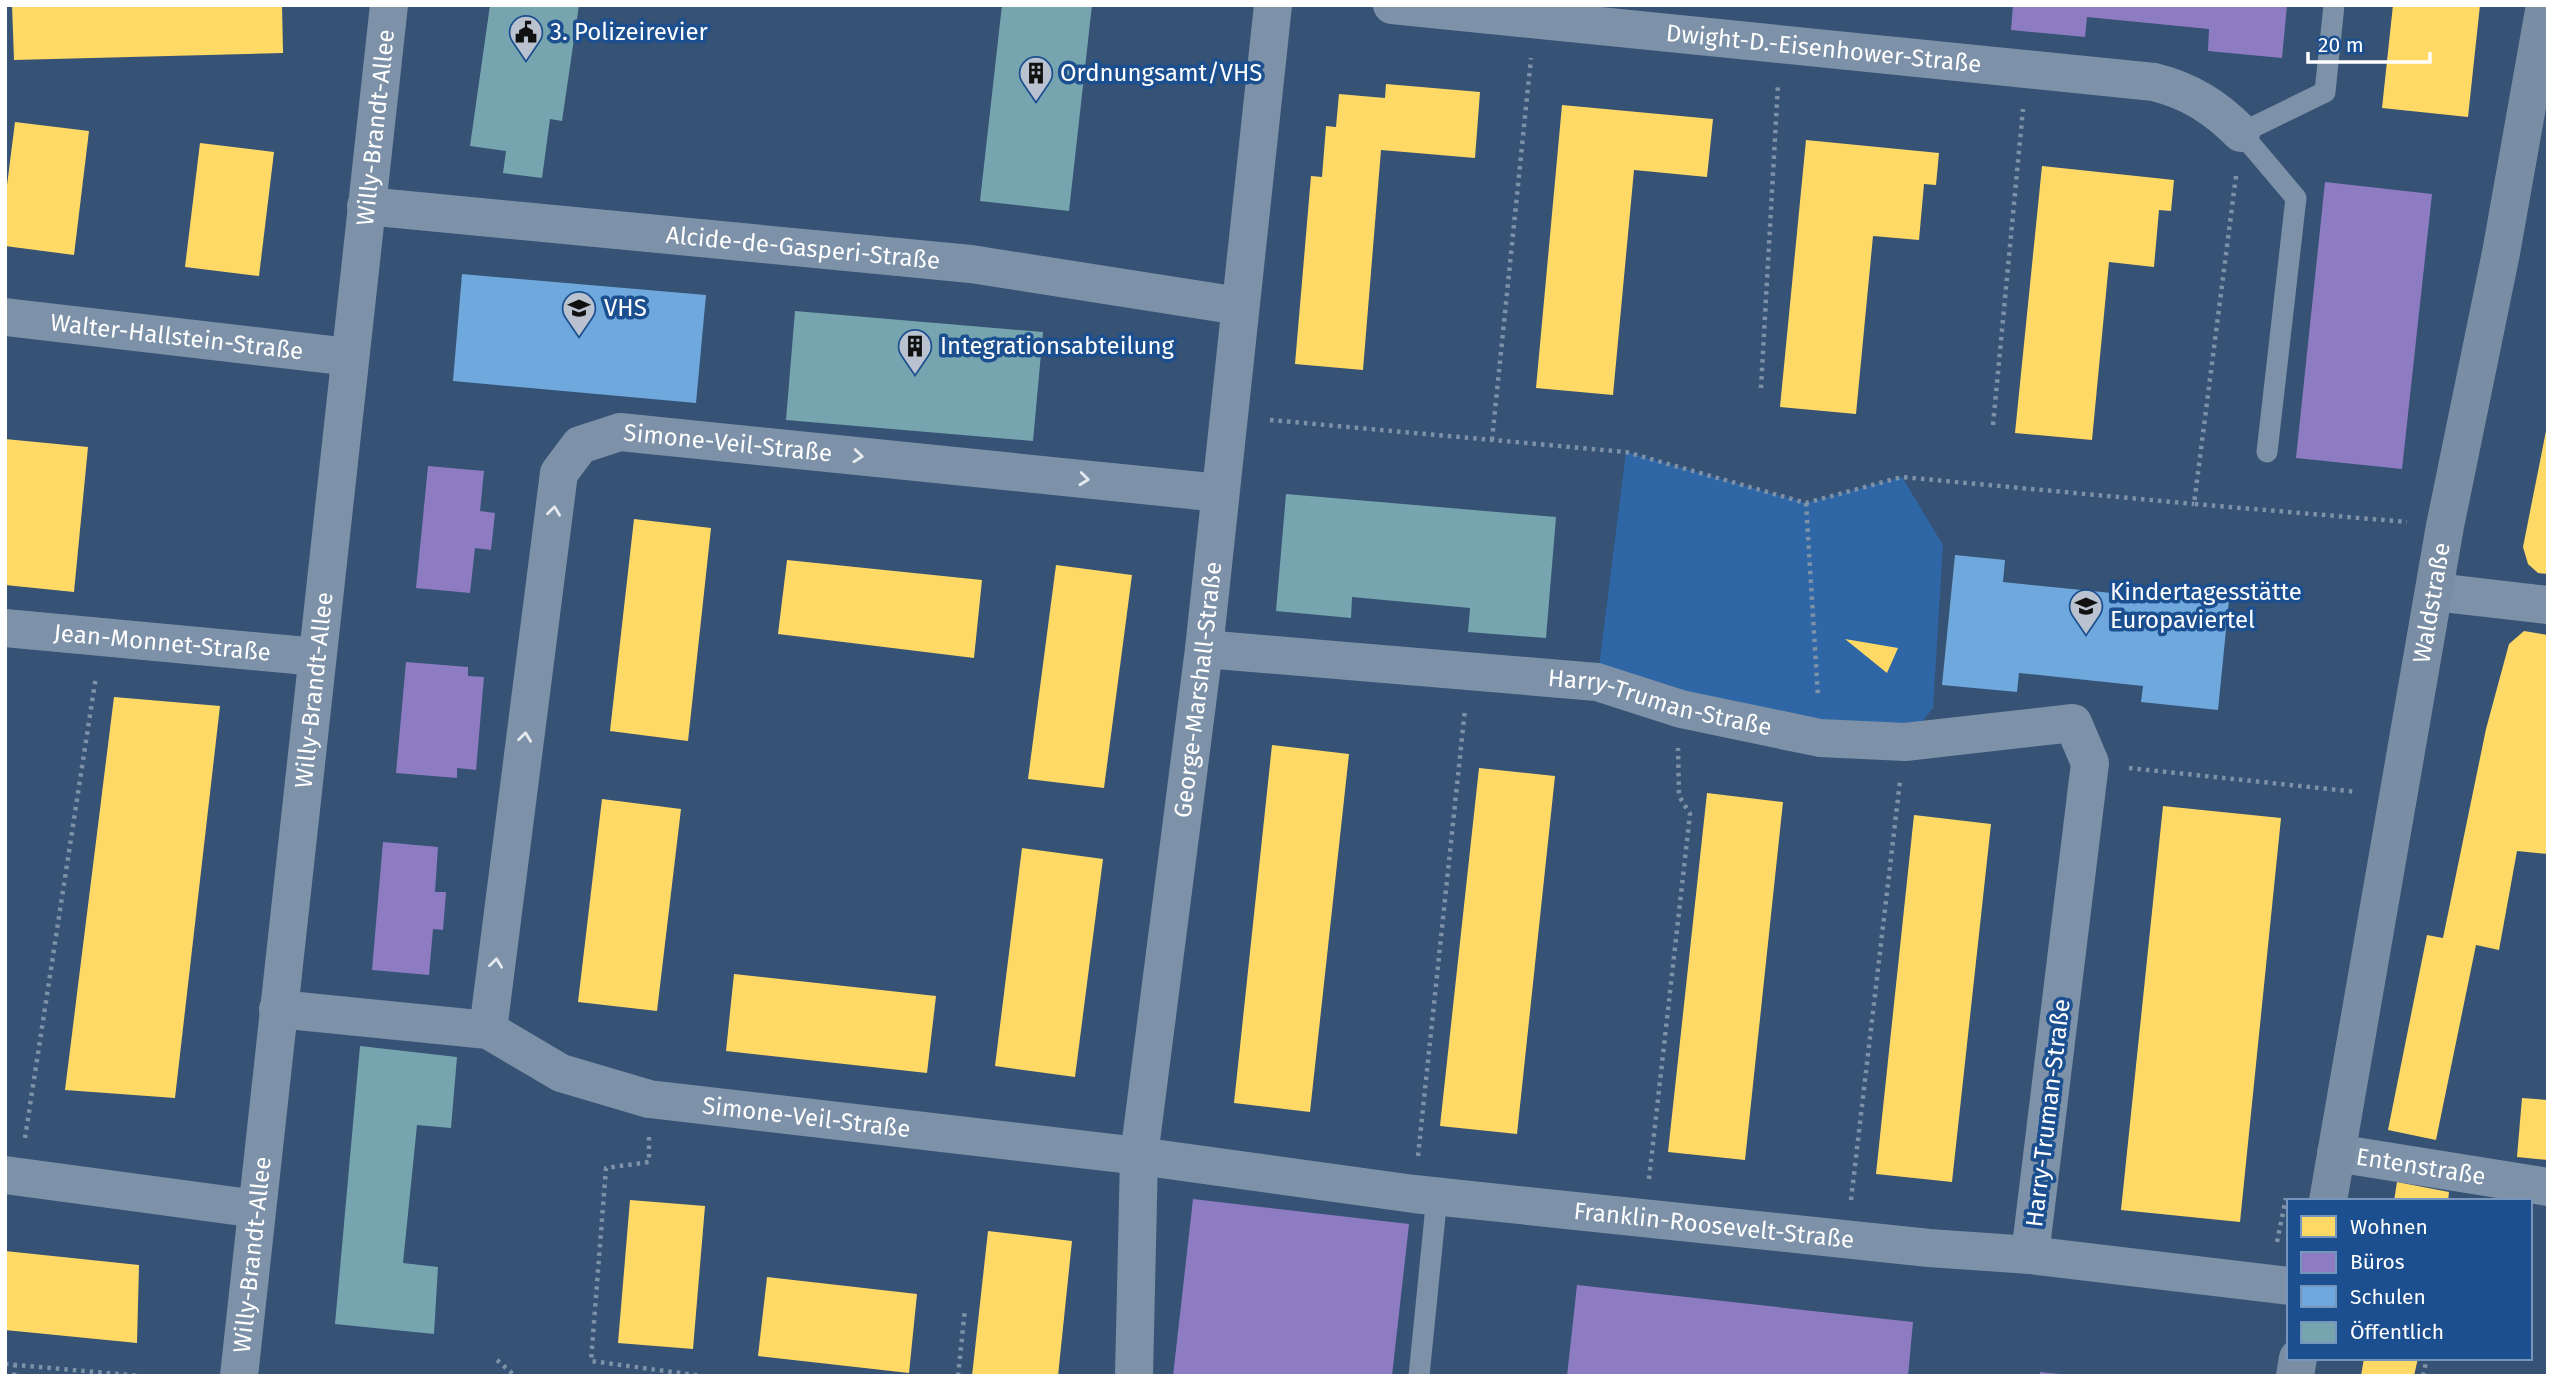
<svg xmlns="http://www.w3.org/2000/svg" width="2553" height="1381" font-family="'Fira Sans',sans-serif">
<rect width="100%" height="100%" fill="#365274"/>
<path fill="#2f66a5" d="M1626 452 1806 503 1902 477 1943 545 1933 708 1905 742 1597 682Z"/>
<g fill="#ffd966">
<path d="M12 5H282L283 53 14 60Z"/>
<path d="M2393 5H2480L2468 117 2382 108Z"/>
<path d="M1386 84 1480 92 1475 158 1381 150 1363 370 1295 364 1311 176 1322 177 1326 126 1336 127 1339 94 1385 98Z"/>
<path d="M1562 105 1713 119 1707 177 1634 170 1613 395 1536 388Z"/>
<path d="M15 122 89 131 74 255 5 246V201Z"/>
<path d="M1806 140 1939 153 1936 185 1924 184 1919 240 1873 236 1856 414 1780 407Z"/>
<path d="M200 143 274 152 259 276 185 267Z"/>
<path d="M2042 166 2174 180 2171 211 2159 210 2154 267 2109 262 2092 440 2015 433Z"/>
<path d="M2546 431H2548V574L2538 573 2528 564 2523 547Z"/>
<path d="M5 439 88 447 74 592 5 585Z"/>
<path d="M634 519 711 528 688 741 610 731Z"/>
<path d="M787 560 982 580 974 658 778 634Z"/>
<path d="M1056 565 1132 575 1104 788 1028 779Z"/>
<path d="M2524 631 2548 635V854L2517 851 2499 950 2476 945 2436 1140 2388 1130 2427 935 2443 938 2486 729 2509 644Z"/>
<path d="M1845 639 1898 648 1887 673Z"/>
<path d="M114 697 220 706 175 1098 65 1090Z"/>
<path d="M1272 745 1349 754 1310 1112 1234 1103Z"/>
<path d="M1479 768 1555 776 1517 1134 1440 1126Z"/>
<path d="M1707 793 1783 802 1745 1160 1668 1152Z"/>
<path d="M602 799 681 809 657 1011 578 1002Z"/>
<path d="M2163 806 2281 818 2240 1222 2121 1210Z"/>
<path d="M1914 815 1991 824 1952 1182 1876 1174Z"/>
<path d="M1022 848 1103 859 1075 1077 995 1066Z"/>
<path d="M734 974 936 996 927 1073 726 1051Z"/>
<path d="M2522 1098 2548 1100V1160L2517 1157Z"/>
<path d="M2397 1182 2449 1192 2448 1201H2394Z"/>
<path d="M630 1200 705 1206 693 1349 618 1343Z"/>
<path d="M988 1231 1072 1241 1058 1376H972Z"/>
<path d="M5 1251 139 1265 137 1343 5 1330Z"/>
<path d="M767 1277 917 1294 909 1373 758 1356Z"/>
<path d="M2364 1358H2418L2414 1376H2361Z"/>
</g>
<g fill="#8e7cc3">
<path d="M2013 5H2287L2282 58 2208 51 2209 29 2087 17 2085 37 2011 30Z"/>
<path d="M2325 182 2432 194 2402 469 2296 458Z"/>
<path d="M428 466 484 471 480 511 495 513 491 550 475 548 470 593 416 588Z"/>
<path d="M406 662 468 667V676L484 677 476 770 457 768V778L396 773Z"/>
<path d="M383 842 438 847 435 892H446L443 930 433 929 429 975 372 970Z"/>
<path d="M1193 1199 1409 1224 1392 1376H1173Z"/>
<path d="M1577 1285 1913 1322 1908 1376H1567Z"/>
<path d="M2040 1372 2060 1374V1376H2040Z"/>
</g>
<g fill="#6fa8dc">
<path d="M462 274 706 295 696 403 453 381Z"/>
<path d="M1955 555 2005 560 2003 582 2181 600 2182 585 2230 590 2218 710 2141 702 2143 686 2019 673 2017 692 1942 685Z"/>
</g>
<g fill="#76a5af">
<path d="M490 5H579L562 121 550 119 542 178 503 173 506 151 470 146Z"/>
<path d="M1002 5H1092L1069 211 980 201Z"/>
<path d="M795 311 1043 332 1033 441 786 420Z"/>
<path d="M1286 494 1556 517 1546 638 1468 632 1470 608 1352 597 1351 618 1276 611Z"/>
<path d="M360 1046 457 1057 451 1128 417 1125 403 1263 438 1267 434 1334 335 1324Z"/>
</g>
<g fill="none" stroke-linecap="round" stroke-linejoin="round">
<g stroke="#7d92a8" stroke-width="4.5" stroke-dasharray="3.5 5" stroke-linecap="butt">
<path d="M2236 176 2194 504 2407 522"/>
<path d="M1761 388 1778 84"/>
<path d="M1270 420 1626 452 1806 503 1902 477 2194 504"/>
<path d="M1993 425 2023 109"/>
<path d="M1492 440 1531 58"/>
<path d="M1806 503 1818 697"/>
<path d="M2129 768 2357 792"/>
<path d="M649 1137V1162L606 1168 591 1361 702 1376"/>
<path d="M25 1138 96 676"/>
<path d="M1418 1156 1465 709"/>
<path d="M1649 1179 1690 814 1679 796 1678 748"/>
<path d="M1851 1200 1900 781"/>
<path d="M2277 1242 2286 1198"/>
<path d="M497 1360 515 1376"/>
<path d="M5 1364 141 1376"/>
<path d="M14 1376 15 1365"/>
<path d="M958 1376 965 1309"/>
<path d="M2423 1376 2427 1358"/>
</g>
<g stroke="#7d92a8" stroke-width="21">
<path d="M2267 452 2296 198 2241 133 2325 92 2334 5"/>
<path d="M1419 1376 1437 1196"/>
</g>
<g stroke="#7d92a8" stroke-width="38">
<path id="s1" d="M1392 5 2154 82C2190 91 2215 107 2241 133"/>
<path id="s2" d="M366 206 971 264 1239 306"/>
<path id="s3" d="M5 317 350 357"/>
<path d="M2435 592 2548 605"/>
<path id="s4" d="M5 628 317 657"/>
<path id="s5" d="M1204 649 1597 682 1681 709 1820 738 1905 742 2073 723 2090 763 2030 1255"/>
<path id="s6" d="M278 1009 488 1030 561 1073 649 1099 1139 1156 1414 1194 1929 1248 2030 1255 2289 1286"/>
<path id="s7" d="M488 1030 559 473 580 445 620 432 1220 493"/>
<path id="s8" d="M2336 1153 2548 1187"/>
<path d="M5 1175 257 1209"/>
<path id="s9" d="M239 1376 389 5"/>
<path id="s10" d="M1134 1376 1139 1156 1204 649 1273 5"/>
</g>
<g stroke="#798da4" stroke-width="38">
<path id="s11" d="M2328 1201 2445 526 2501 253 2545 5"/>
<path d="M2295 1376 2298 1358"/>
</g>
</g>
<defs><path id="oneway-chevron" d="M-2-3.5L2.5 0L-2 3.5" fill="none" stroke-width="1.6" stroke-linecap="round" stroke-linejoin="round" transform="scale(1.75)"/></defs>
<g stroke="#e5e9ee">
<use href="#oneway-chevron" transform="translate(858 456) rotate(6)"/>
<use href="#oneway-chevron" transform="translate(1084 479) rotate(6)"/>
<use href="#oneway-chevron" transform="translate(554 511) rotate(-83)"/>
<use href="#oneway-chevron" transform="translate(525 737) rotate(-83)"/>
<use href="#oneway-chevron" transform="translate(496 963) rotate(-83)"/>
</g>
<defs>
<symbol id="civic-pin" viewBox="-11 -11 22 30"><path d="M0 17L-7.5 6A9.5 9.5 0 1 1 7.5 6Z" fill="#b9c2ce" stroke="#1b4f8f"/><path d="M-.6-6.5H3V-4.5H.6V-3L4-1V1h2V6H-6V1h2V-1L-.6-3ZM-1.2 2.5V6h2.4V2.5Z" fill="#111"/></symbol>
<symbol id="building-pin" viewBox="-11 -11 22 30"><path d="M0 17L-7.5 6A9.5 9.5 0 1 1 7.5 6Z" fill="#b9c2ce" stroke="#1b4f8f"/><path d="M-4-6H4V6H1V3H-1V6H-4ZM-2.5-4.3h1.7v1.8h-1.7ZM.8-4.3h1.7v1.8H.8ZM-2.5-1h1.7V.8h-1.7ZM.8-1h1.7V.8H.8Z" fill="#111"/></symbol>
<symbol id="school-pin" viewBox="-11 -11 22 30"><path d="M0 17L-7.5 6A9.5 9.5 0 1 1 7.5 6Z" fill="#b9c2ce" stroke="#1b4f8f"/><path d="M0-5L7-2L0 1L-7-2ZM-4 1L0 2.5L4 1V4Q0 6-4 4Z" fill="#111"/></symbol>
</defs>
<g fill-rule="evenodd">
<use href="#civic-pin" x="507" y="13" width="38" height="52"/>
<use href="#building-pin" x="1017" y="54" width="38" height="52"/>
<use href="#school-pin" x="560" y="289" width="38" height="52"/>
<use href="#building-pin" x="896" y="327" width="38" height="52"/>
<use href="#school-pin" x="2067" y="587" width="38" height="52"/>
</g>
<g text-anchor="middle" stroke-width="7" stroke-linejoin="round" paint-order="stroke">
<g font-size="24" fill="#fff" stroke="#1b4f8f" text-anchor="start">
<text x="550" y="40">3. Polizeirevier</text>
<text x="1060" y="81">Ordnungsamt/VHS</text>
<text x="604" y="316">VHS</text>
<text x="940" y="354">Integrationsabteilung</text>
<text x="2110" y="600">Kindertagesstätte<tspan x="2110" dy="28">Europaviertel</tspan></text>
</g>
<g font-size="24" fill="#fff" stroke="#1b4f8f">
<text dy="8" stroke="none"><textPath href="#s1" startOffset="434">Dwight-D.-Eisenhower-Straße</textPath></text>
<text dy="8" stroke="none"><textPath href="#s9" startOffset="1256">Willy-Brandt-Allee</textPath></text>
<text dy="8" stroke="none"><textPath href="#s2" startOffset="439">Alcide-de-Gasperi-Straße</textPath></text>
<text dy="8" stroke="none"><textPath href="#s3" startOffset="173">Walter-Hallstein-Straße</textPath></text>
<text dy="8" stroke="none"><textPath href="#s7" startOffset="747">Simone-Veil-Straße</textPath></text>
<text dy="8" stroke="none"><textPath href="#s11" startOffset="607">Waldstraße</textPath></text>
<text dy="8" stroke="none"><textPath href="#s4" startOffset="158">Jean-Monnet-Straße</textPath></text>
<text dy="8" stroke="none"><textPath href="#s9" startOffset="690">Willy-Brandt-Allee</textPath></text>
<text dy="8" stroke="none"><textPath href="#s10" startOffset="690">George-Marshall-Straße</textPath></text>
<text dy="8" stroke="none"><textPath href="#s5" startOffset="460">Harry-Truman-Straße</textPath></text>
<text transform="translate(2048 1113) rotate(-83)" y="8">Harry-Truman-Straße</text>
<text dy="8" stroke="none"><textPath href="#s6" startOffset="546">Simone-Veil-Straße</textPath></text>
<text dy="8" stroke="none"><textPath href="#s8" startOffset="86">Entenstraße</textPath></text>
<text dy="8" stroke="none"><textPath href="#s6" startOffset="1460">Franklin-Roosevelt-Straße</textPath></text>
<text dy="8" stroke="none"><textPath href="#s9" startOffset="122">Willy-Brandt-Allee</textPath></text>
</g>
</g>
<rect width="2553" height="1381" fill="none" stroke="#ffffff" stroke-width="14"/>
<rect x="2287" y="1199" width="245" height="161" fill="#1b4f8f" stroke="#7695bc" stroke-width="2"/>
<rect x="2301" y="1216" width="35" height="21" fill="#ffd966" stroke="#7695bc" stroke-width="2"/>
<text x="2350" y="1234" font-size="21" fill="#ffffff">Wohnen</text>
<rect x="2301" y="1252" width="35" height="21" fill="#8e7cc3" stroke="#7695bc" stroke-width="2"/>
<text x="2350" y="1269" font-size="21" fill="#ffffff">Büros</text>
<rect x="2301" y="1286" width="35" height="21" fill="#6fa8dc" stroke="#7695bc" stroke-width="2"/>
<text x="2350" y="1304" font-size="21" fill="#ffffff">Schulen</text>
<rect x="2301" y="1322" width="35" height="21" fill="#76a5af" stroke="#7695bc" stroke-width="2"/>
<text x="2350" y="1339" font-size="21" fill="#ffffff">Öffentlich</text>
<path d="M2308 52v10h122v-10" fill="none" stroke="#ffffff" stroke-width="3.5"/>
<text x="2318" y="52" font-size="21" fill="#ffffff" stroke="#1b4f8f" stroke-width="5" paint-order="stroke">20 m</text>
</svg>
